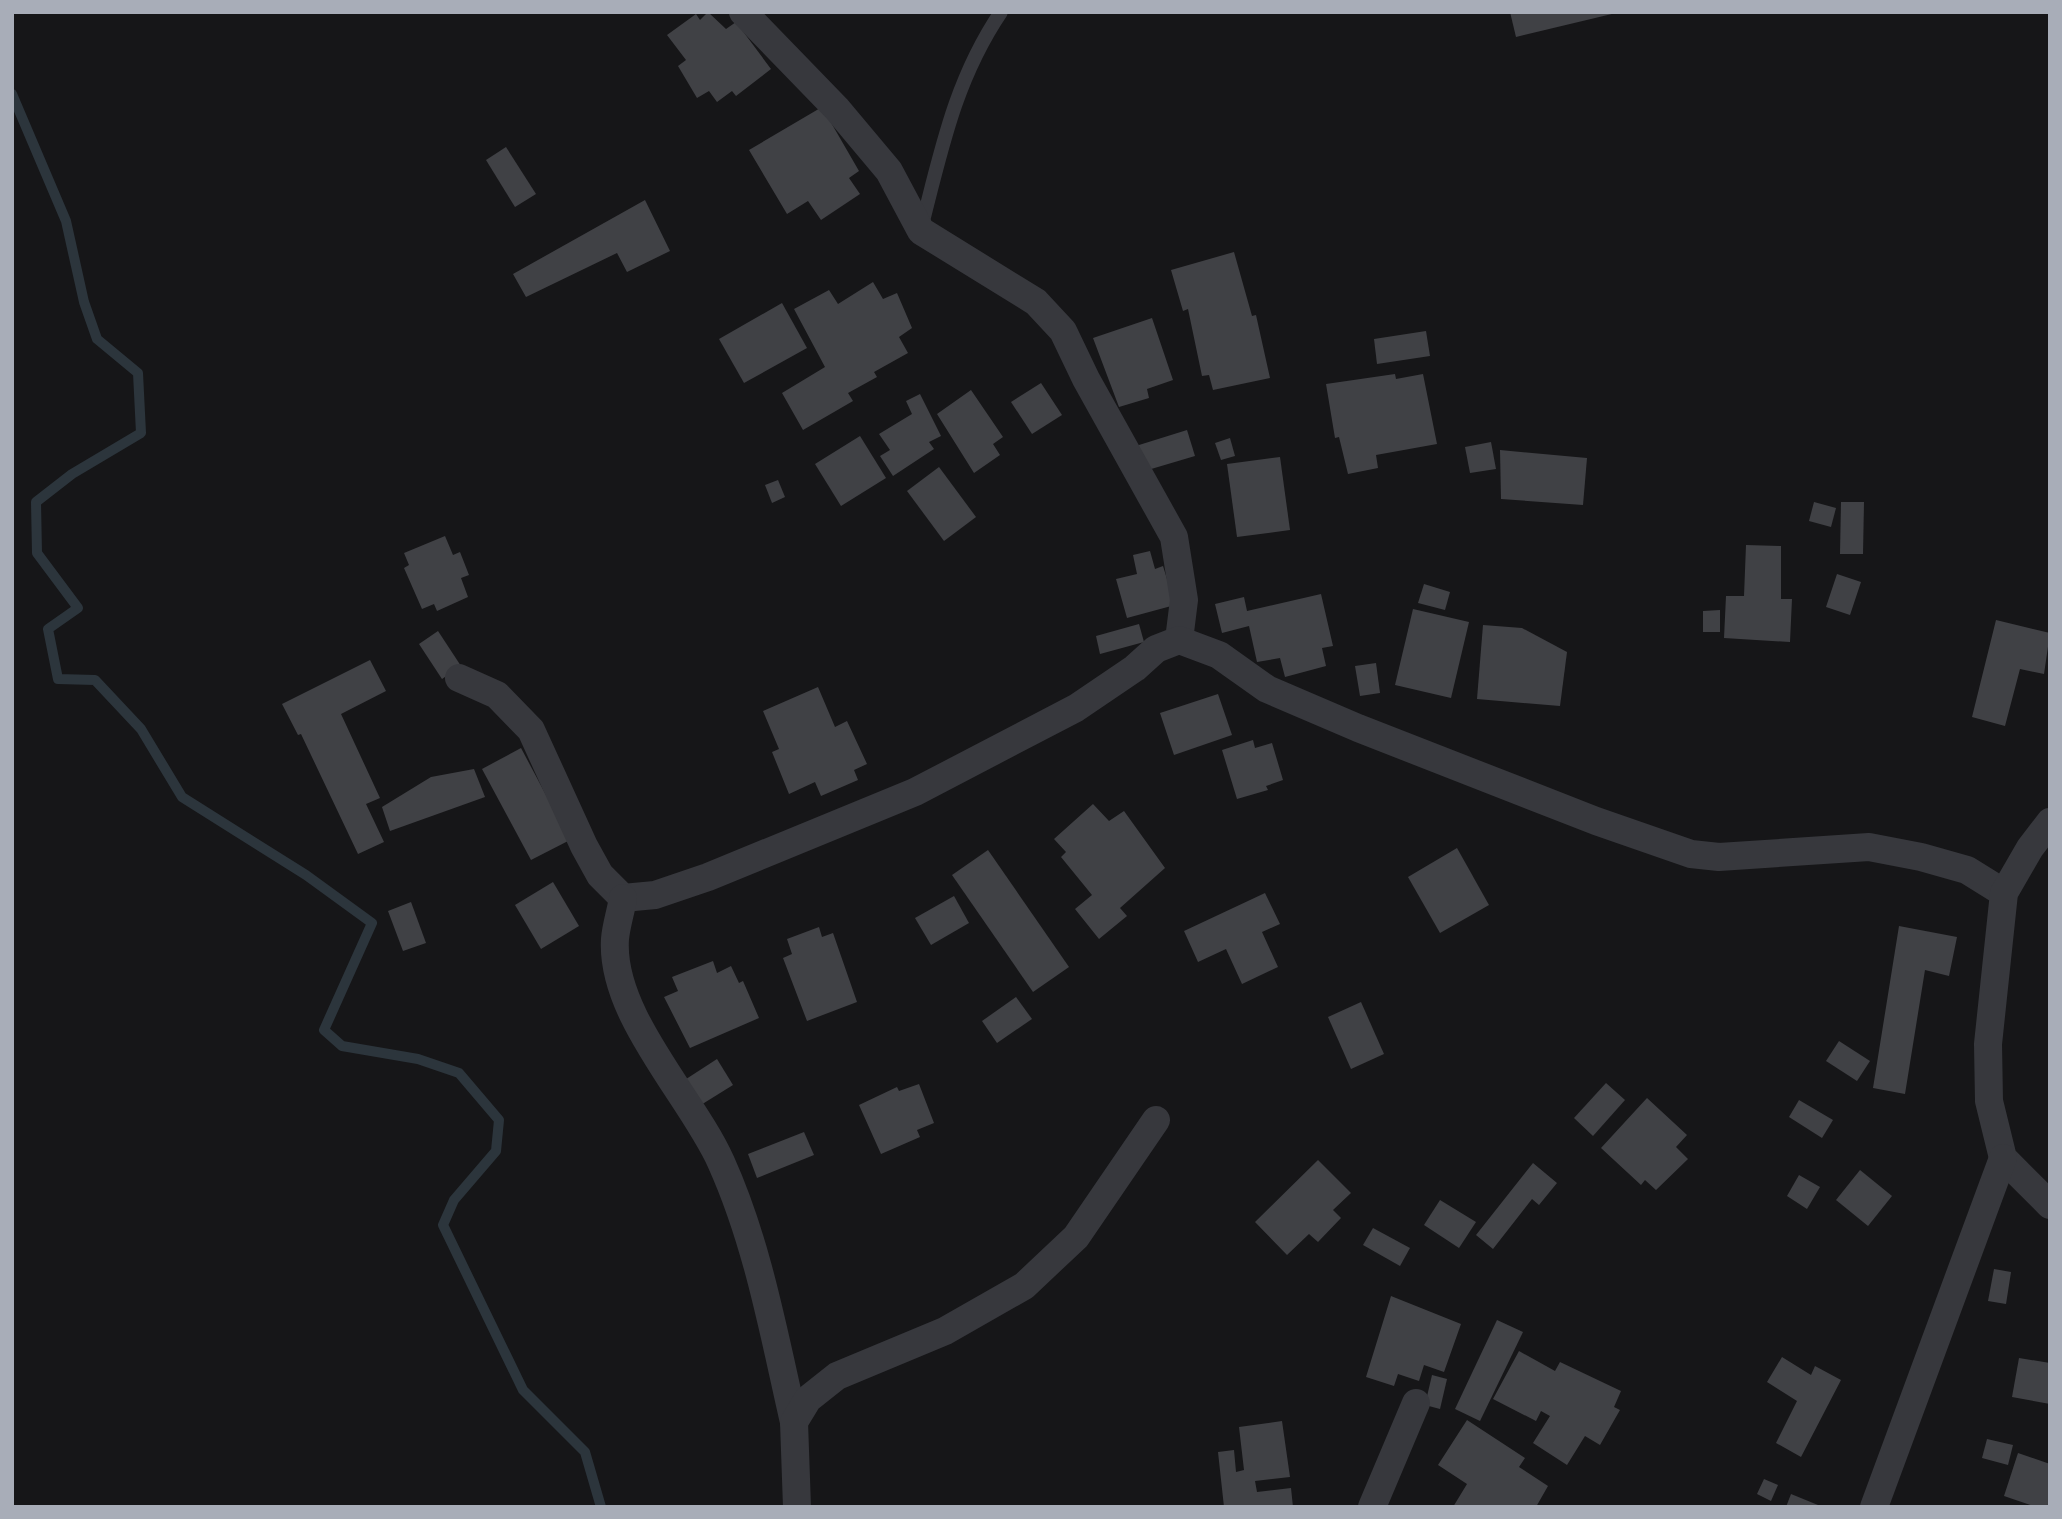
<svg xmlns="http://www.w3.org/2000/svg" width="2062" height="1519" font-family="'Public Sans',sans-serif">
<rect width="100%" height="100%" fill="#161618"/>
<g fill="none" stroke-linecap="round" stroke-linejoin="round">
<path stroke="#2c353c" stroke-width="10" d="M12 94 66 221 84 302 97 339 138 373 141 433 72 474 36 502 37 553 78 608 48 629 58 679 95 680 141 729 182 797 306 875 372 923 324 1030 342 1046 418 1059 459 1073 499 1120 496 1151 454 1200 443 1225 523 1390 585 1452 601 1507"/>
</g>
<g fill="#404145">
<path d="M708 12 726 29 736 22 771 69 736 96 732 91 717 102 709 91 697 98 678 66 686 60 667 35 696 14 700 20Z"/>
<path d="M1510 12H1615L1616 13 1516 37Z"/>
<path d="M822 107 859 171 849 178 860 194 821 220 808 201 787 214 749 150Z"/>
<path d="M506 147 536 194 515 207 486 160Z"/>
<path d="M645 200 670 251 627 272 617 253 526 297 513 274Z"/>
<path d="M1234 252 1252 316 1256 315 1270 378 1213 390 1209 375 1202 376 1188 309 1183 311 1171 270Z"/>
<path d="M873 282 883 299 897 293 912 328 899 337 908 353 874 372 877 377 848 393 853 401 803 430 782 393 825 367 794 309 829 290 838 304Z"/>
<path d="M782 303 807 348 744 383 719 339Z"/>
<path d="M1152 318 1173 380 1147 389 1149 398 1119 407 1093 338Z"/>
<path d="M1426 331 1430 356 1377 364 1374 339Z"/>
<path d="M1395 374 1396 379 1423 374 1437 444 1376 455 1378 468 1348 474 1339 437 1335 438 1326 384Z"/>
<path d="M1041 383 1062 415 1032 434 1011 402Z"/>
<path d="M971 390 1003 437 993 444 1000 455 974 473 937 414Z"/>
<path d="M920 394 941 436 929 442 934 449 893 476 880 456 890 450 879 434 912 414 906 401Z"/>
<path d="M1187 430 1195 456 1131 475 1123 450Z"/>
<path d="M860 436 886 478 841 506 815 464Z"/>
<path d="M1230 438 1235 456 1221 460 1215 443Z"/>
<path d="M1491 442 1496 469 1470 473 1465 447Z"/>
<path d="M1500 450 1587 458 1583 505 1501 499Z"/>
<path d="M1280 457 1290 530 1237 537 1227 464Z"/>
<path d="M939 467 976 517 944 541 907 491Z"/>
<path d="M778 480 785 497 772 503 765 485Z"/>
<path d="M1814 502 1836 508 1831 527 1809 521Z"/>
<path d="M1841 502H1864L1863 554H1840Z"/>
<path d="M445 536 453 555 460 552 469 575 461 578 468 597 437 611 434 604 422 609 404 568 409 565 404 553Z"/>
<path d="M1746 545 1781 546V599H1792L1790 642 1724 638 1726 596H1744Z"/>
<path d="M1150 551 1155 569 1163 566 1175 605 1127 618 1116 579 1137 574 1133 555Z"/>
<path d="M1837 574 1861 582 1850 615 1826 607Z"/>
<path d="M1424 584 1450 592 1445 610 1418 603Z"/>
<path d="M1321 594 1333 646 1322 648 1326 666 1285 677 1280 658 1257 662 1249 626 1222 633 1215 604 1244 597 1247 611Z"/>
<path d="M1413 609 1469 622 1451 698 1395 685Z"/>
<path d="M1720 610V632H1703V611Z"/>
<path d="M1996 620 2050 633 2044 674 2020 669 2005 726 1972 717Z"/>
<path d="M1139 624 1144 642 1100 654 1096 636Z"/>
<path d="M1483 625 1522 628 1567 652 1560 706 1477 699Z"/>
<path d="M438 631 461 666 442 679 419 644Z"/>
<path d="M370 660 386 691 341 714 380 798 366 804 384 842 358 854 301 734 298 735 282 704Z"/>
<path d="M1376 663 1380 693 1360 696 1355 666Z"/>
<path d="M818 687 835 727 847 721 867 764 854 770 858 780 821 796 815 782 789 794 772 752 779 749 763 711Z"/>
<path d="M1218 694 1232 735 1174 755 1160 713Z"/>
<path d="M1253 740 1255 748 1272 743 1283 780 1266 786 1268 790 1237 799 1222 750Z"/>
<path d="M521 748 570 840 531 860 482 769Z"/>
<path d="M474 769 485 797 390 831 382 807 431 777Z"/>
<path d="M1093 804 1109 821 1124 811 1165 868 1120 908 1127 916 1099 939 1075 909 1092 895 1061 857 1066 852 1054 839Z"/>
<path d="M1457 848 1489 905 1440 933 1408 877Z"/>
<path d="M988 850 1069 967 1033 992 952 875Z"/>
<path d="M553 882 579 926 541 949 515 905Z"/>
<path d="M1265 893 1280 924 1262 932 1278 967 1242 984 1226 949 1198 962 1184 931Z"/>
<path d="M954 896 969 923 931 945 915 918Z"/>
<path d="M411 902 426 943 403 951 388 911Z"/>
<path d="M1899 926 1957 937 1949 976 1925 970 1905 1094 1873 1088Z"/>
<path d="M819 927 822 937 833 933 857 1002 807 1021 783 958 792 954 787 939Z"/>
<path d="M713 961 717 973 731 966 739 983 743 981 759 1018 690 1048 664 997 678 991 672 977Z"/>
<path d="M1016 997 1032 1019 997 1043 982 1021Z"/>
<path d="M1361 1002 1384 1054 1351 1069 1328 1017Z"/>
<path d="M1839 1041 1870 1061 1857 1081 1826 1061Z"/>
<path d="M717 1059 733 1085 696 1108 680 1083Z"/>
<path d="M1606 1083 1625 1100 1593 1136 1574 1118Z"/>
<path d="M919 1084 934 1123 917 1130 920 1137 881 1154 859 1105 897 1087 899 1091Z"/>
<path d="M1647 1098 1687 1135 1676 1147 1688 1159 1656 1190 1645 1180 1641 1185 1601 1148Z"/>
<path d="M1799 1100 1833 1120 1822 1138 1789 1117Z"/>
<path d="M804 1132 814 1155 757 1178 748 1154Z"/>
<path d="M1318 1160 1351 1193 1333 1210 1341 1218 1318 1242 1309 1234 1287 1255 1255 1222Z"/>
<path d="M1533 1163 1557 1183 1539 1205 1532 1199 1493 1249 1476 1235Z"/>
<path d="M1860 1170 1892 1196 1868 1226 1836 1200Z"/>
<path d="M1799 1175 1820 1187 1807 1209 1787 1196Z"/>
<path d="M1440 1200 1476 1222 1459 1248 1424 1225Z"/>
<path d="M1373 1228 1410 1248 1400 1266 1363 1245Z"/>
<path d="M1994 1269 2011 1272 2006 1304 1988 1301Z"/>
<path d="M1391 1296 1461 1324 1444 1372 1424 1365 1419 1381 1398 1374 1394 1386 1366 1377Z"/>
<path d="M1497 1320 1523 1332 1480 1421 1455 1409Z"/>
<path d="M1519 1351 1555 1371 1560 1362 1621 1391 1614 1407 1620 1410 1600 1445 1585 1436 1567 1465 1533 1443 1550 1416 1541 1411 1536 1421 1493 1399Z"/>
<path d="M1782 1357 1811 1375 1815 1366 1841 1380 1801 1457 1776 1443 1797 1401 1767 1382Z"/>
<path d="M2019 1358 2050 1363V1404L2012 1397Z"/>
<path d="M1432 1375 1447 1379 1440 1409 1425 1405Z"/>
<path d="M1467 1420 1525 1458 1519 1467 1548 1486 1536 1507H1453L1467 1484 1438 1465Z"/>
<path d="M1282 1421 1290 1477 1255 1481 1257 1492 1291 1488 1293 1507H1224L1218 1452 1234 1450 1236 1472 1244 1470 1239 1427Z"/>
<path d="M1987 1439 2013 1445 2008 1465 1982 1458Z"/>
<path d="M2018 1453 2050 1464V1507H2036L2004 1496Z"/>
<path d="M1764 1479 1778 1485 1771 1501 1757 1494Z"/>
<path d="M1791 1494 1818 1505 1817 1507H1786Z"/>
</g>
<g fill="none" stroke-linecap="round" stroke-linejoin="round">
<path stroke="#37383d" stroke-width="14" d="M921 229C941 151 955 80 1001 12"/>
<g stroke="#37383d" stroke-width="28">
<path d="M743 12 837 109 889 171 921 231 1036 302 1063 331 1086 379 1174 537 1184 600 1179 640"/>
<path d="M459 678 497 695 531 730 584 846 600 875 623 898 655 895 708 877 915 792 1076 708 1135 668 1156 649 1179 640 1219 655 1267 689 1358 728 1596 821 1691 854 1719 857 1869 847 1921 857 1967 870 2004 893"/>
<path d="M2050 822 2030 848 2004 893 1988 1044 1989 1101 2003 1158 2050 1205"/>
<path d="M623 898C621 911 616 926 615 939 610 1015 692 1097 721 1162 758 1244 774 1335 794 1422"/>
<path d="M797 1507 794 1422 808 1399 837 1376 945 1331 1024 1286 1076 1237 1156 1120"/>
<path d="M1372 1507 1416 1403"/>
<path d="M1874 1507 2003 1158"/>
</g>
</g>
<rect width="2062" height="1519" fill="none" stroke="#a8adb8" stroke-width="28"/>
</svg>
